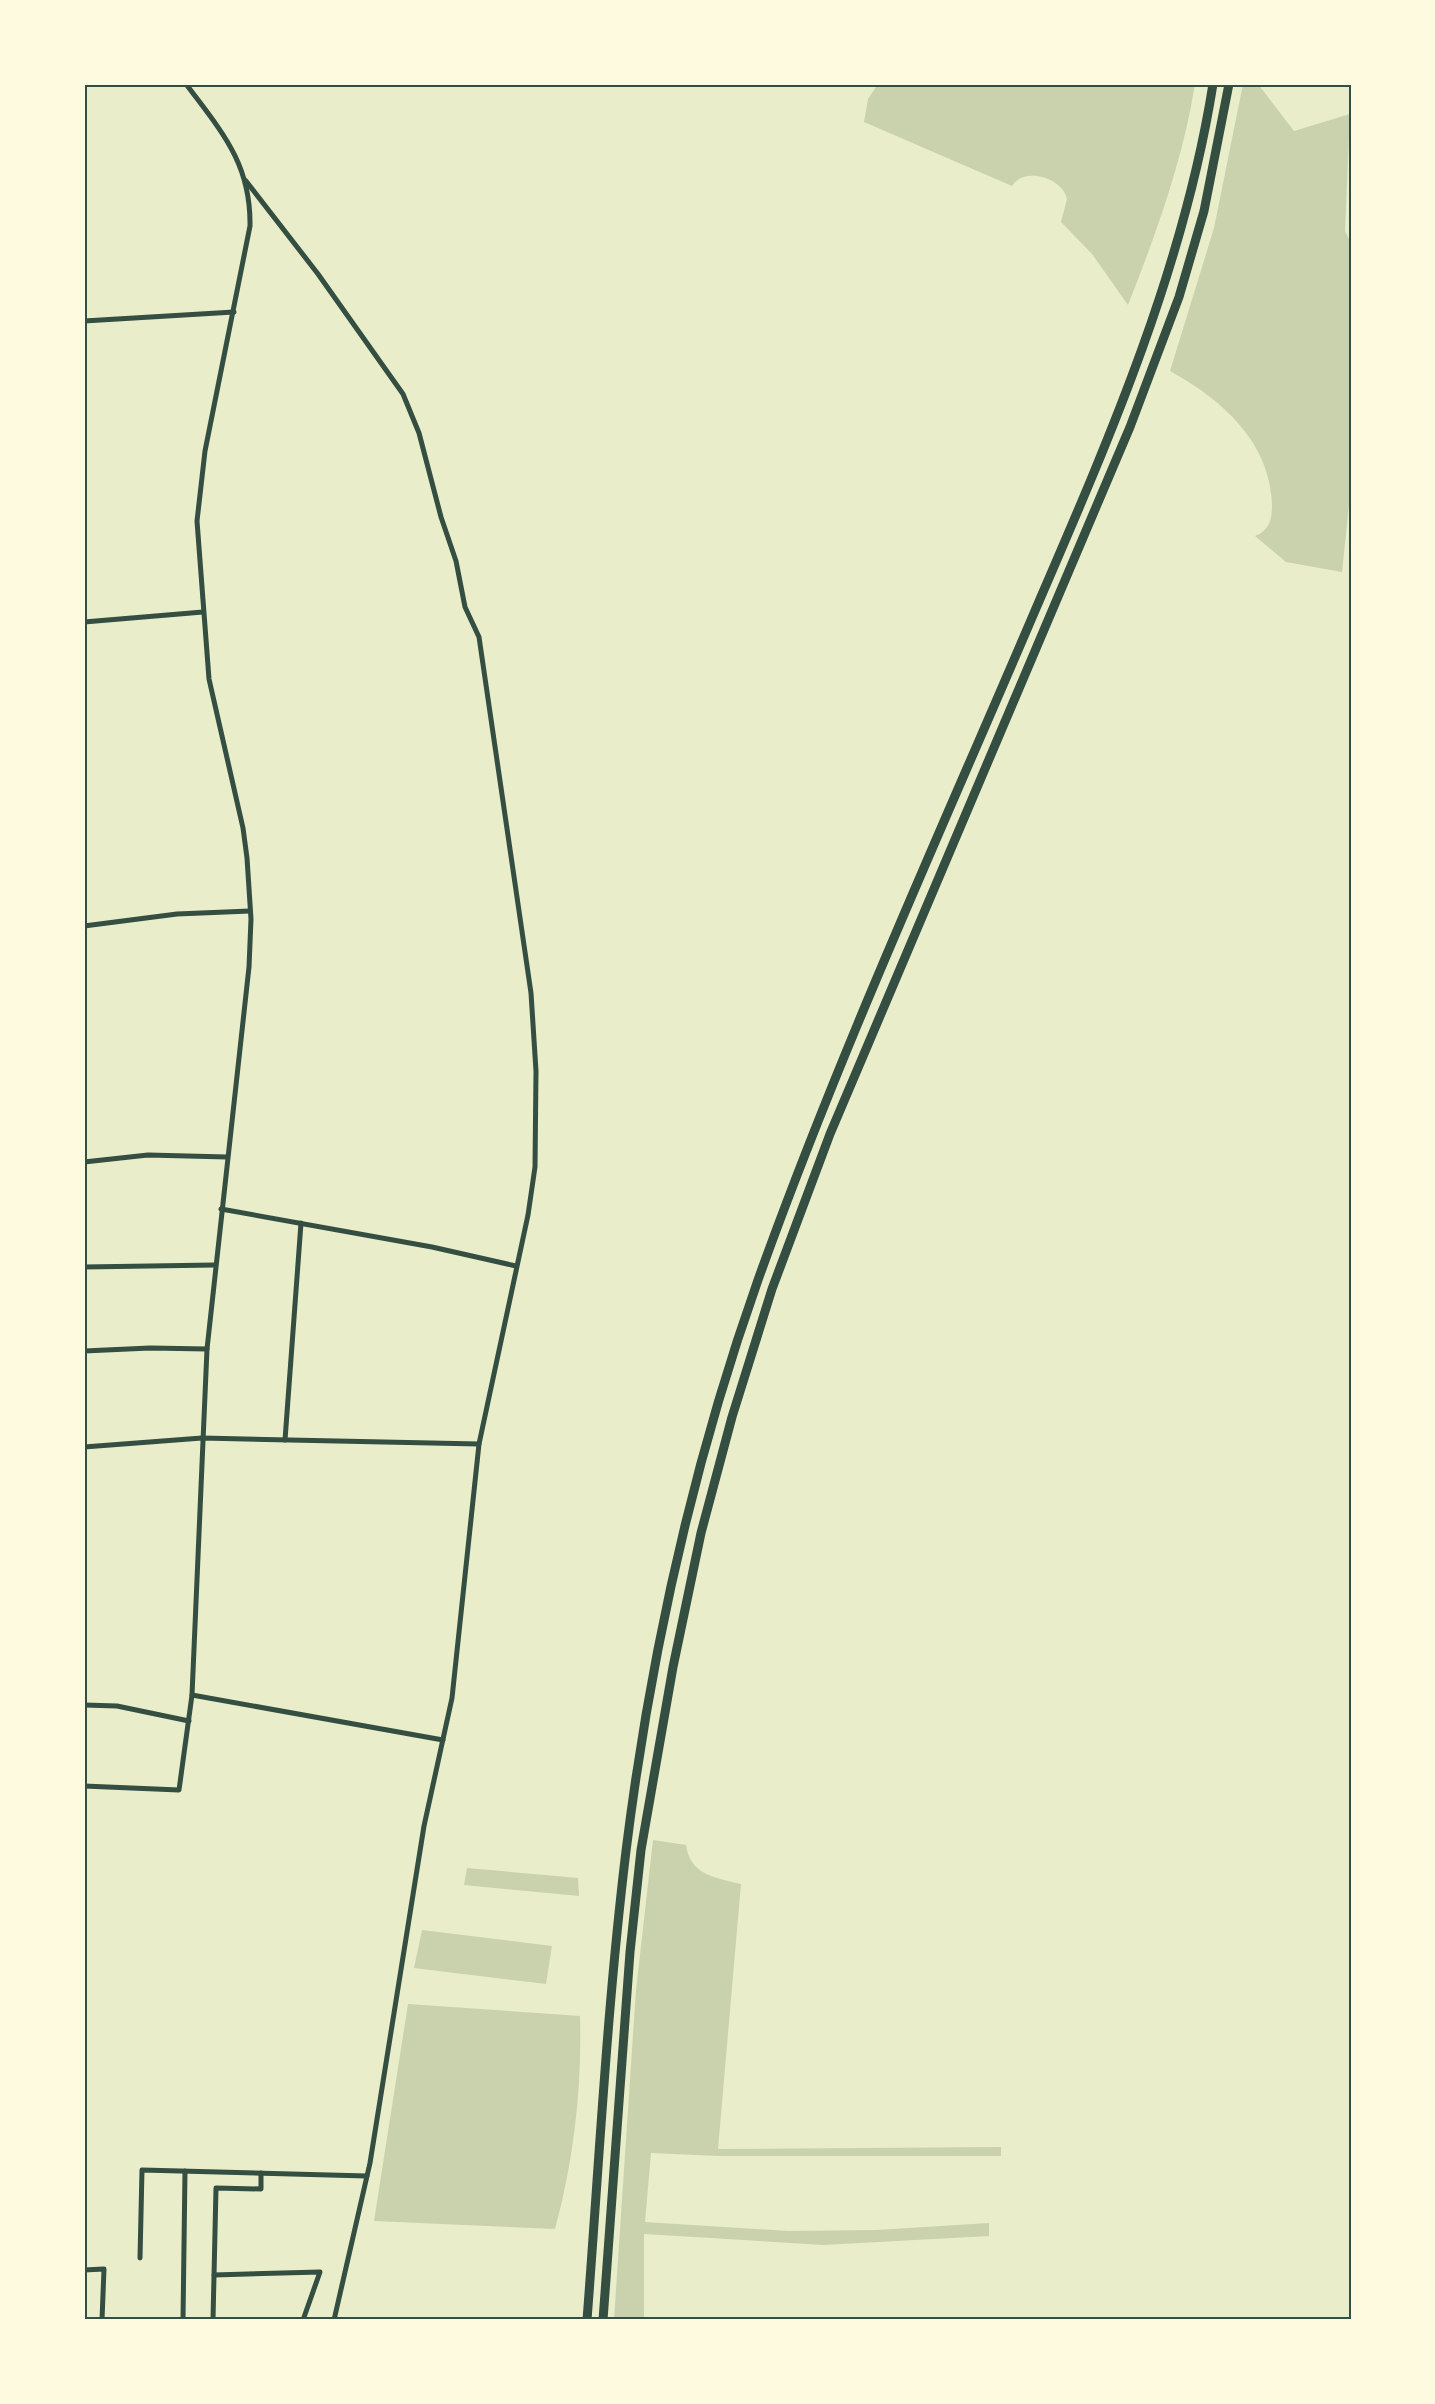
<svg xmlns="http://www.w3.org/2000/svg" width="1435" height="2404" font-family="Commissioner,sans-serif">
<rect width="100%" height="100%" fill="#e9edc9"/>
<g fill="#cad2ad">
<path d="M878 84H1195C1183 160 1156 234 1128 305L1092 254 1061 222 1067 199C1063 178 1024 166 1012 186L864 122 868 99Z"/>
<path d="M1243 84H1258L1294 131 1350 114 1345 231 1351 243V486L1342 572 1286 562 1255 536C1269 531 1272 519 1272 506 1271 442 1221 399 1170 371L1214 228Z"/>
<path d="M653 1840 686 1845C690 1875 716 1878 741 1884L718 2149 1001 2147V2156H718L651 2153 645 2222 788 2231 877 2230 989 2223V2236L823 2245 644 2234V2320H614L636 1990Z"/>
<path d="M467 1868 578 1878 579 1896 464 1885Z"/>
<path d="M422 1930 552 1946 546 1984 414 1968Z"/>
<path d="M408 2004 580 2016C582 2089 574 2158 555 2229L374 2221Z"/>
</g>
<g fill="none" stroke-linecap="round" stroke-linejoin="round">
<g stroke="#344e41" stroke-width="5">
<path d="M246 181 318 274 403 394 419 433 441 517 456 561 465 607 479 637 531 993 536 1071 535 1167 528 1215 479 1444 452 1698 424 1826 370 2163 334 2320"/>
<path d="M84 321 234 312"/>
<path d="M84 622 203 612"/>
<path d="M84 926 177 914 250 911"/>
<path d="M84 1162 148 1155 227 1157"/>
<path d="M221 1209 432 1247 516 1266"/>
<path d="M84 1267 215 1265"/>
<path d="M84 1351 150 1348 207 1349"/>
<path d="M285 1440 301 1223"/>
<path d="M84 1447 202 1438 479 1444"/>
<path d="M192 1695 443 1740"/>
<path d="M84 1705 117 1706 189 1721"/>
<path d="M84 1786 179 1790 192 1695 207 1349 249 967 251 919 247 858 243 828 209 679 197 521 205 451 250 226C251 163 221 131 186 84"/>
<path d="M140 2258 142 2170 367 2176"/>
<path d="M84 2270 104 2269 102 2320"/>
<path d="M214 2275 320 2272 303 2320"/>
<path d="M183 2320 185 2171"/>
<path d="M213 2320 216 2188 261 2189V2173"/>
</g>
<g stroke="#344e41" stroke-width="9">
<path d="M587 2320C599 2164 607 2007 626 1851 650 1658 693 1463 758 1280 840 1051 942 829 1037 606 1110 437 1184 267 1213 84"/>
<path d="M603 2320 630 1952 641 1850 673 1667 701 1533 732 1417 772 1289 830 1134 1130 427 1179 297 1204 211 1229 84"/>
</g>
</g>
<rect width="1435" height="2404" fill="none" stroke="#fefae0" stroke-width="171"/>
<rect x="86" y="86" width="1264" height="2232" fill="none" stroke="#344e41" stroke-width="2"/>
</svg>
